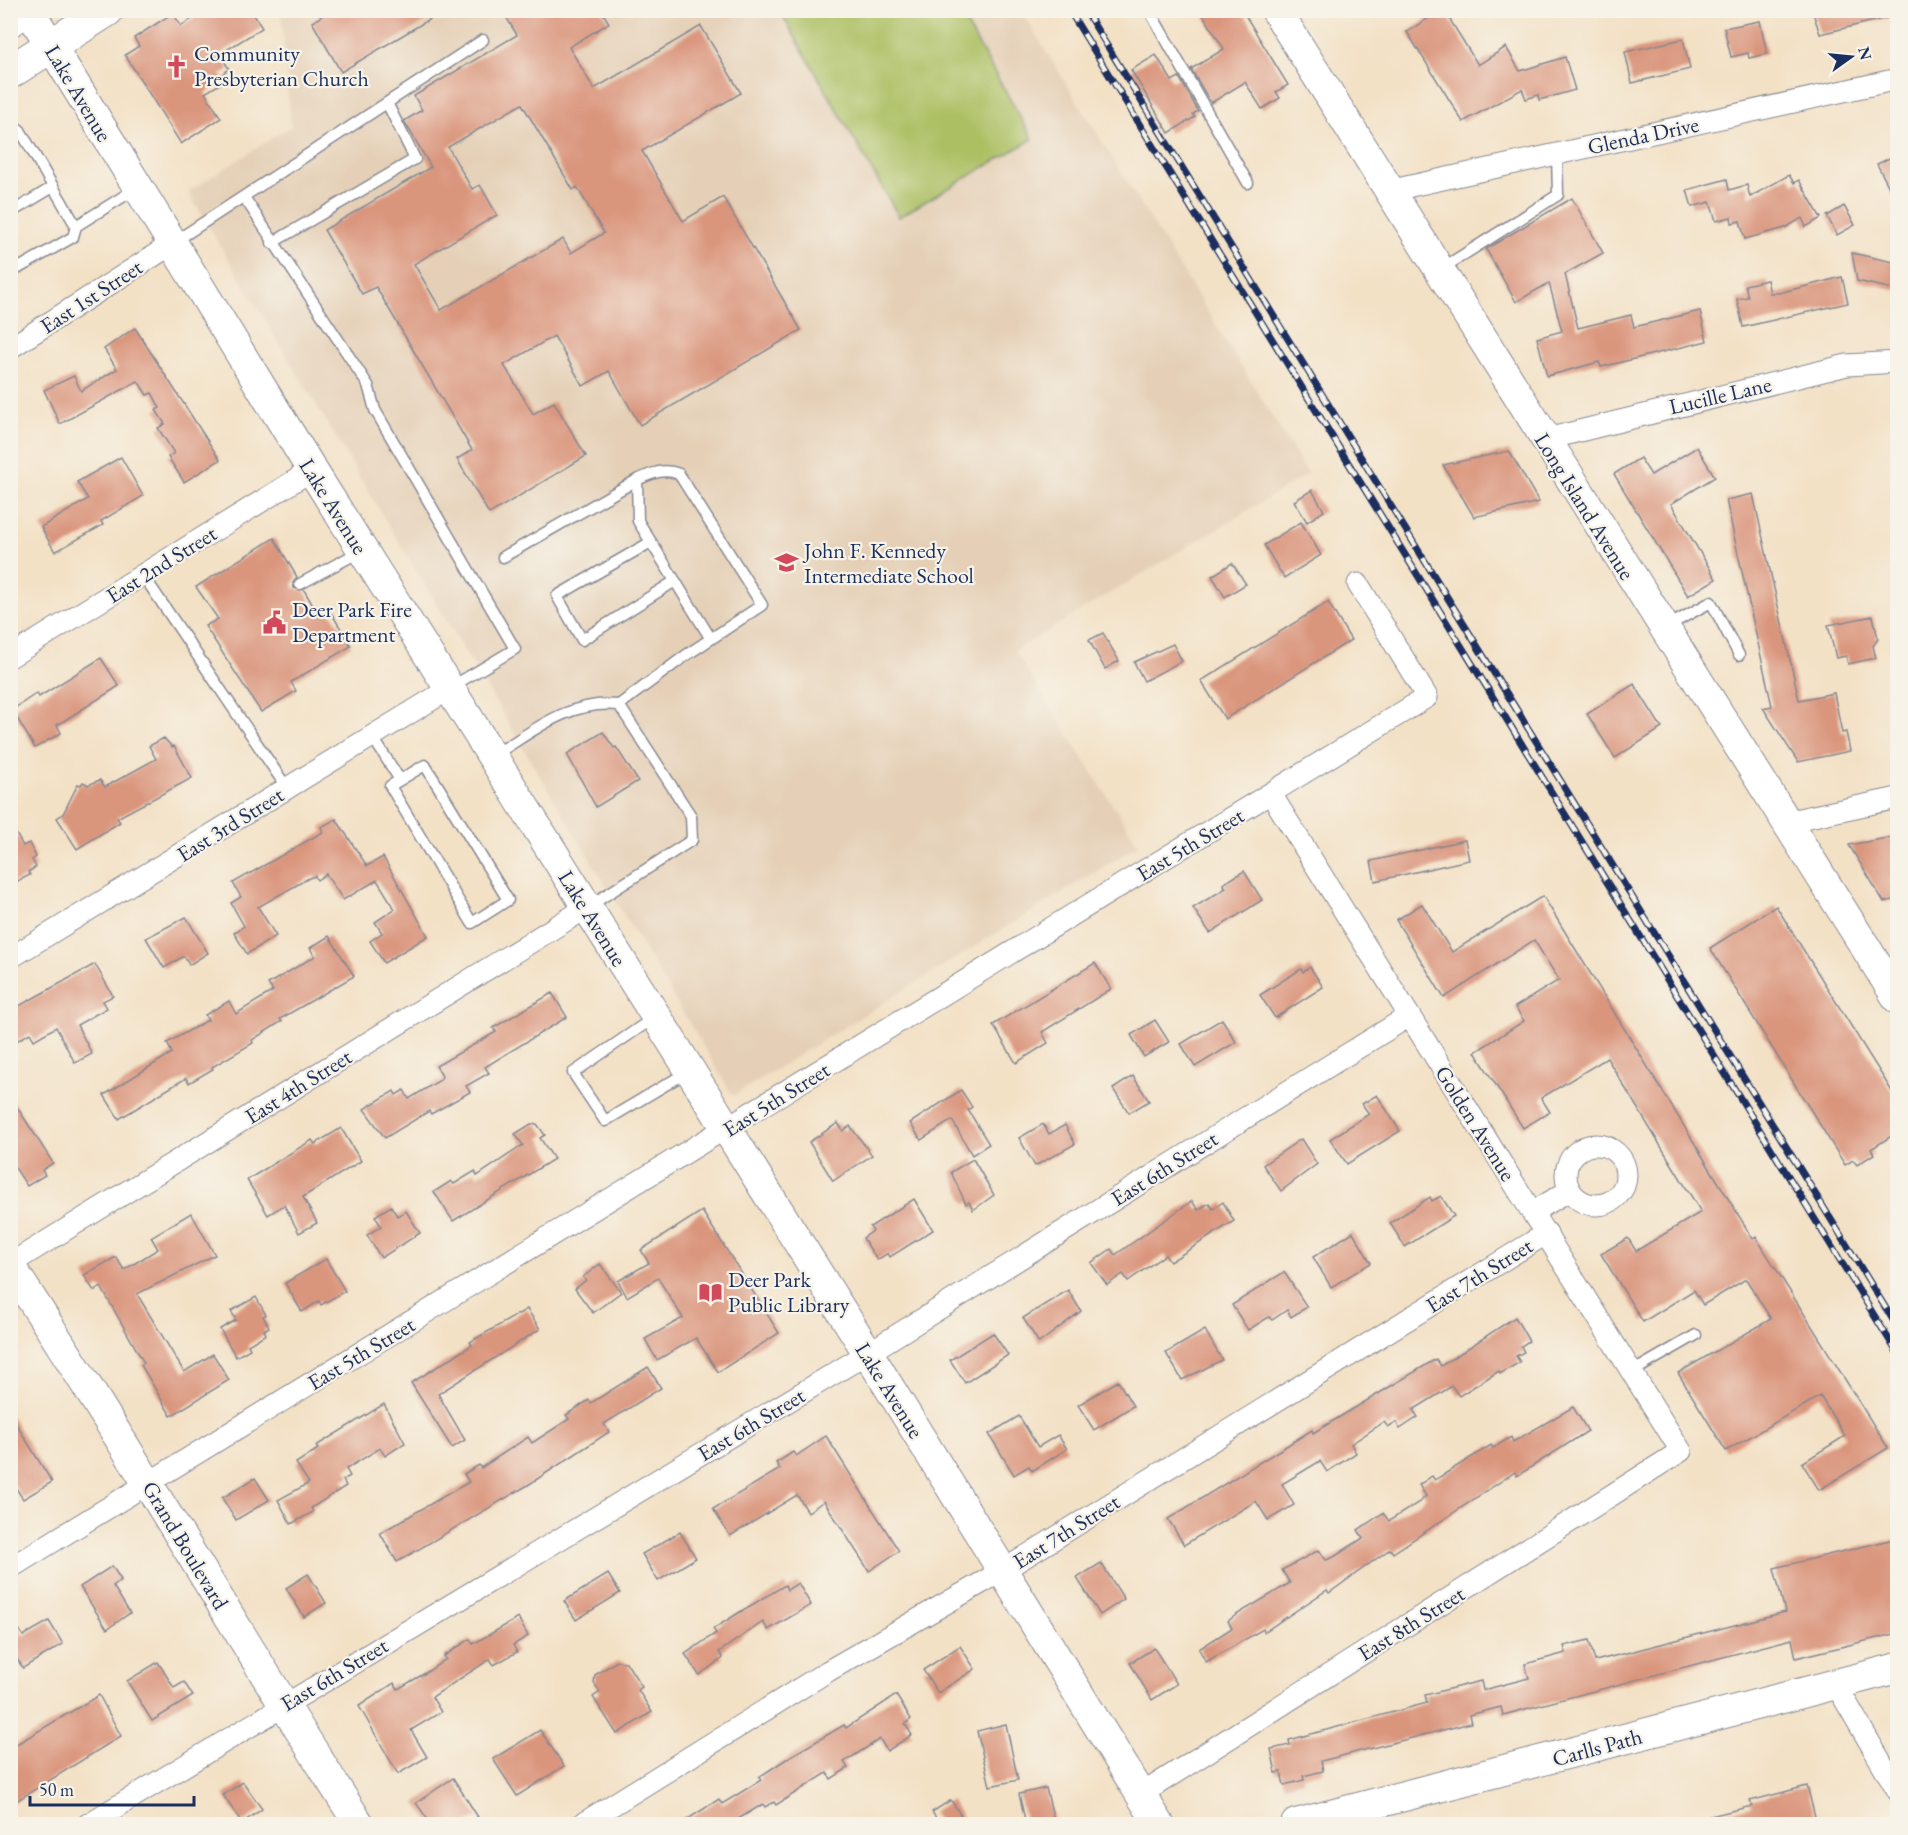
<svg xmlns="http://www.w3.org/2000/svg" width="1908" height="1835" font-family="'EB Garamond',serif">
<rect width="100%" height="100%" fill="#f7f3e8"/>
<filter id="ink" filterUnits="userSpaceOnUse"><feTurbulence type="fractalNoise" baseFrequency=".0167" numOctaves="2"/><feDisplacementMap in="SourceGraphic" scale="12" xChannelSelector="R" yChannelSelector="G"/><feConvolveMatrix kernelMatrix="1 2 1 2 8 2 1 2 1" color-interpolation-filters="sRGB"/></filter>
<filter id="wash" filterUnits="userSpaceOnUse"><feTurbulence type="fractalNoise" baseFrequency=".008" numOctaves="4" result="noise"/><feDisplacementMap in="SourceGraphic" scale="24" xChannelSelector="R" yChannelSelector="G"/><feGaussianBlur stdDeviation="1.35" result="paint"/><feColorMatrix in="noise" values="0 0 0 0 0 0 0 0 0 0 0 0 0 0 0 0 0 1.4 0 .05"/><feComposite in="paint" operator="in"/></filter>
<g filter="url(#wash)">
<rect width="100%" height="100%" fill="#f3e1c6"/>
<path fill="#e5d0b7" d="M281 11H1021L1308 474 1014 651 1139 845 733 1096 188 192 291 126Z"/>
<path fill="#acc064" stroke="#647861" stroke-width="1.5" d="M780 11H959L1033 139 899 217Z"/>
<g id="blocks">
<g fill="#da957d" fill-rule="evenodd">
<path d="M206 10H251L262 28 220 54 229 69 221 75 225 81 205 93 221 118 181 144 125 55 139 46 134 38 173 13 181 26Z"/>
<path d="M331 10H445L341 72 312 22Z"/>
<path d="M502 10H601L609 23 569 47 594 89 701 26 741 93 642 151 683 221 723 197 801 330 640 425 609 371 583 386 554 336 504 365 533 414 554 402 586 456 489 514 457 459 472 450 376 287 362 294 324 230 431 167 404 121 422 110 414 96 517 35ZM522 104 573 190 577 187 604 233 571 253 563 239 441 310 414 264 497 215 480 185 472 189 448 147Z"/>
<path d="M1200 10H1242L1288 85 1276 92 1280 98 1262 109 1245 82 1211 103 1191 69 1224 49Z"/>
<path d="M1441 10H1444L1478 65 1506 47 1520 71 1565 57 1575 90 1539 100 1538 95 1526 99 1522 89 1463 122 1407 32Z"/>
<path d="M1812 10H1890L1891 17 1820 34Z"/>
<path d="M1760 21 1767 54 1749 58 1748 53 1731 57 1724 28Z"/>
<path d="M1683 39 1690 69 1632 83 1625 52Z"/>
<path d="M1156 55 1172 81 1179 77 1198 111 1193 114 1195 117 1169 133 1131 70Z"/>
<path d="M1898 154V205L1877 164Z"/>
<path d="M1789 175 1794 183 1799 180 1821 218 1806 227 1802 218 1785 228 1745 239 1740 221 1732 223 1731 217 1716 221 1710 202 1692 207 1687 190 1727 179 1729 190 1747 185 1750 197Z"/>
<path d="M1572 198 1603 253 1565 274 1578 328 1631 315 1634 327 1700 311 1707 341 1601 367 1599 362 1547 376 1537 338 1562 331 1549 283 1516 302 1486 249Z"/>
<path d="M1844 206 1855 225 1837 235 1827 216Z"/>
<path d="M1852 253 1898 263V290L1857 281Z"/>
<path d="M1842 277 1848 303 1743 327 1737 299 1748 297 1745 285 1767 280 1770 293H1779Z"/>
<path d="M135 328 220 460 184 482 168 457 174 453 158 428 165 424 156 410 160 408 152 393 147 395 138 381 60 424 44 390 74 376 81 391 117 369 104 349Z"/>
<path d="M1697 447 1715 477 1671 504 1716 579 1688 596 1614 474 1640 458 1651 475Z"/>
<path d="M1509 451 1539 502 1474 517 1443 465Z"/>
<path d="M121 457 143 496 101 521 103 525 55 552 41 527 88 499 77 482Z"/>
<path d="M1312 490 1324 511 1307 522 1294 501Z"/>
<path d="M1753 494 1799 700 1834 693 1842 733 1846 732 1850 751 1798 762 1763 708 1772 706 1726 500Z"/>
<path d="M1301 522 1321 555 1284 578 1264 545Z"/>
<path d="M274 538 297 577 293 583 294 588 304 590 315 609 332 614 351 646 291 682 296 691 261 712 205 626 218 619 196 587Z"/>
<path d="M1232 563 1246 584 1225 597 1212 576Z"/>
<path d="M1328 602 1351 640 1225 719 1201 681Z"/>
<path d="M1873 616 1878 639 1873 646 1876 658 1848 664 1846 656 1836 658 1828 625Z"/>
<path d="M1103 633 1119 661 1105 669 1089 640Z"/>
<path d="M1173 644 1182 661 1144 681 1134 662Z"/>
<path d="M101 658 119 686 57 725 61 733 35 748 12 710 37 693 39 697Z"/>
<path d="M1634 684 1662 728 1615 758 1587 714Z"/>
<path d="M603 732 614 748 616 747 638 781 596 807 567 754Z"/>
<path d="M164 738 172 747 174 746 192 778 117 818 120 822 77 849 57 818 63 814 78 784 81 785 83 782 88 785 100 780 105 787 156 759 149 746Z"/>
<path d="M336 819 367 866 383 857 428 936 384 963 370 941 382 933 375 922 395 909 377 880 343 900 326 874 317 880 315 876 309 878 258 907 276 936 247 954 234 933 244 926 231 903 241 897 233 883 323 832 321 827Z"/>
<path d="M10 823 23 846 29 843 36 857 32 860 36 867 28 872 30 875 10 885Z"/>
<path d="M1898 836V899L1884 902 1849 845Z"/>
<path d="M1465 840 1469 860 1375 881 1371 861Z"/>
<path d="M1244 871 1262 900 1210 933 1193 908 1226 888 1223 884Z"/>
<path d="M1543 896 1753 1239 1756 1237 1888 1448 1819 1490 1802 1463 1845 1436 1820 1396 1726 1451 1678 1373 1771 1319 1746 1279 1703 1305 1694 1290 1643 1322 1601 1254 1628 1238 1636 1251 1701 1212 1607 1058 1541 1098 1550 1112 1523 1128 1475 1052 1524 1021 1515 1007 1559 980 1534 940 1444 998 1396 920 1422 904 1452 952Z"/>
<path d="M1776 906 1898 1101V1132L1871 1149 1874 1154 1857 1165 1853 1160 1845 1165 1710 948Z"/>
<path d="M186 917 208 953 189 965 184 956 164 968 146 938Z"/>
<path d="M329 936 354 976 280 1019 282 1021 252 1040 253 1043 212 1067 213 1069 189 1083 186 1078 119 1119 104 1095 172 1053 167 1043 208 1020 205 1015 229 1001 236 1014 273 991 268 984 315 956 310 948Z"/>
<path d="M1095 963 1111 989 1042 1032 1048 1043 1016 1063 993 1025Z"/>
<path d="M95 964 113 996 103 1001 107 1008 77 1025 92 1054 75 1063 56 1027 34 1040 30 1033 10 1045V1011Z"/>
<path d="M1310 967 1323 987 1275 1018 1260 995 1301 969 1303 972Z"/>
<path d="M552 993 567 1017 485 1067 489 1073 466 1086 470 1092 431 1114 429 1111 385 1138 364 1109 394 1091 396 1095 404 1090 409 1099 440 1080 442 1076 436 1066 496 1032 493 1028Z"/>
<path d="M1222 1019 1236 1042 1195 1067 1181 1044Z"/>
<path d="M1155 1020 1169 1042 1144 1057 1131 1035Z"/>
<path d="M1133 1076 1149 1101 1129 1113 1113 1089Z"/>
<path d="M961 1090 972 1107 968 1110 989 1144 972 1155 952 1120 921 1140 910 1123Z"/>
<path d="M1377 1095 1400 1131 1347 1164 1330 1139 1369 1114 1362 1104Z"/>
<path d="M10 1096 53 1163 42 1170 45 1175 27 1186 10 1160Z"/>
<path d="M838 1123 843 1131 850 1126 872 1155 833 1181 809 1142Z"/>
<path d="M531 1124H537L545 1135 540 1138 554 1159 453 1221 434 1192 451 1181 454 1184 475 1171 477 1176 523 1145 515 1134Z"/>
<path d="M1043 1124 1049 1134 1065 1125 1075 1144 1035 1166 1019 1138Z"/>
<path d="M341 1128 361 1161 303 1197 317 1223 299 1233 284 1205 268 1215 247 1180 312 1140 315 1144Z"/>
<path d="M1301 1139 1317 1164 1281 1191 1263 1165Z"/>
<path d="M973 1159 994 1195 973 1210 969 1202 966 1204 951 1172Z"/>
<path d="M1441 1196 1454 1216 1405 1247 1390 1223 1430 1197 1432 1201Z"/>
<path d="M914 1199 933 1230 890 1257 888 1253 877 1260 863 1238 873 1231 870 1227Z"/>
<path d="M1192 1201 1198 1210 1209 1203 1213 1209 1223 1202 1234 1221 1170 1262 1165 1255 1128 1281 1123 1274 1107 1285 1091 1263 1111 1249 1115 1255Z"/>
<path d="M391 1206 397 1216 406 1211 420 1233 381 1258 367 1235 381 1226 375 1216Z"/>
<path d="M702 1211 779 1333 718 1372 696 1338 657 1360 645 1339 683 1318 658 1278 627 1297 618 1281 649 1263 641 1250Z"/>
<path d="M191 1213 215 1255 137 1294 184 1372 213 1354 229 1380 171 1416 141 1365 144 1363 101 1287 94 1291 84 1275 116 1257 124 1270 158 1249 151 1237Z"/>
<path d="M1353 1232 1371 1263 1331 1287 1313 1257Z"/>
<path d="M326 1259 345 1291 321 1305 319 1301 302 1312 285 1283Z"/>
<path d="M600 1264 621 1292 593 1313 575 1289 586 1280 583 1277Z"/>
<path d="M1284 1272 1307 1307 1291 1317 1287 1310 1272 1320 1269 1317 1248 1330 1232 1305Z"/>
<path d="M1068 1290 1081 1311 1039 1343 1023 1318Z"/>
<path d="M256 1297 266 1315 263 1316 269 1327 264 1330 266 1334 248 1345 250 1349 236 1357 220 1329 236 1320 231 1311Z"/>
<path d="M527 1309 540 1329 438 1394 465 1440 452 1448 411 1383 472 1345 470 1342Z"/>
<path d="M1515 1317 1529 1341 1521 1346 1524 1352 1516 1356 1520 1362 1500 1374 1499 1371 1459 1396 1452 1386 1413 1410 1418 1417 1400 1429 1396 1422 1388 1427 1384 1422 1351 1444 1356 1453 1327 1472 1320 1461 1282 1484 1294 1505 1268 1520 1256 1501 1184 1545 1168 1519 1312 1430 1313 1433 1436 1359 1441 1366Z"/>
<path d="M1205 1330 1222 1360 1182 1380 1166 1353Z"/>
<path d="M993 1333 1008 1355 965 1383 950 1360Z"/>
<path d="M648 1367 661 1388 604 1424 609 1432 528 1485 397 1562 380 1533 469 1482 464 1474 479 1465 481 1468 528 1437 532 1443 569 1419 566 1415 589 1400 591 1403Z"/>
<path d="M1118 1381 1133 1406 1094 1430 1078 1405Z"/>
<path d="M384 1404 405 1443 385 1456 380 1448 346 1469 350 1476 343 1480 346 1486 311 1508 313 1512 291 1524 278 1500 309 1483 296 1463 318 1449 316 1446Z"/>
<path d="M1573 1407 1588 1431 1517 1476 1515 1472 1393 1553 1390 1549 1329 1593 1327 1590 1264 1632 1263 1629 1206 1662 1199 1649 1232 1628 1228 1621 1236 1615 1290 1583 1282 1570 1319 1550 1326 1560 1334 1557 1363 1538 1358 1530 1383 1513 1389 1521 1421 1501 1426 1496 1419 1485 1432 1476 1435 1480 1491 1445 1493 1448 1511 1437 1513 1442Z"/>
<path d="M10 1414 52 1482 23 1499 10 1479Z"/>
<path d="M1019 1416 1038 1447 1058 1435 1067 1449 1032 1471 1029 1466 1014 1475 989 1434Z"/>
<path d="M826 1436 899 1551 869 1571 824 1501 808 1512 797 1495 730 1536 713 1509 780 1469 776 1463 793 1452 796 1456Z"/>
<path d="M255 1478 269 1500 236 1520 222 1498Z"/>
<path d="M680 1532 696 1558 658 1581 642 1554Z"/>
<path d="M1898 1538V1633L1796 1658 1792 1639 1503 1715 1501 1707 1469 1715 1471 1723 1321 1761 1323 1771 1303 1776 1304 1780 1284 1785 1281 1772 1276 1773 1271 1749 1290 1745 1289 1740 1427 1703 1425 1695 1481 1681 1483 1690 1529 1678 1525 1664 1566 1653 1564 1646 1589 1640 1595 1661 1785 1612 1774 1568Z"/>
<path d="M1101 1563 1124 1599 1100 1615 1077 1578Z"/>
<path d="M112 1566 121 1580 113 1586 130 1613 107 1629 80 1587Z"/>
<path d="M308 1574 326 1603 304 1617 286 1588Z"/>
<path d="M608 1574 620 1593 576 1620 564 1601Z"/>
<path d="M798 1583 811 1605 768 1630 763 1622 719 1652 723 1658 699 1675 685 1654 716 1633 713 1629 740 1612 785 1585 787 1590Z"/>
<path d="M10 1614 23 1636 49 1621 63 1644 23 1668 10 1648Z"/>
<path d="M518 1618 528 1636 513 1645 517 1652 494 1665 490 1659 432 1697 441 1712 411 1730 427 1757 398 1774 359 1706 394 1683 398 1689 427 1672 446 1659 444 1656 470 1639 473 1644Z"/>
<path d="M960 1646 975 1669 938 1693 923 1670Z"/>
<path d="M1154 1648 1177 1684 1152 1700 1130 1663Z"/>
<path d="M617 1661 626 1662 642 1687 638 1690 652 1712 617 1734 593 1697 600 1692 594 1683 595 1675Z"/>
<path d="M158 1662 174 1688 184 1682 193 1696 152 1721 127 1681Z"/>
<path d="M99 1695 121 1736 10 1805V1748Z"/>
<path d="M896 1695 911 1719 905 1724 912 1735 887 1751 880 1739 844 1762 848 1768 831 1779 827 1773 776 1805 774 1802 765 1807 763 1804 730 1824H680L719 1799 722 1804 761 1780 759 1777 791 1756 844 1725 846 1728Z"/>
<path d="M1006 1724 1018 1780 990 1786 977 1731Z"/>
<path d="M540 1730 564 1766 517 1796 493 1759Z"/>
<path d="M453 1778 478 1817 466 1824H431L416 1803Z"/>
<path d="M243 1782 262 1809 242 1823 223 1795Z"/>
<path d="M1807 1786 1817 1824H1703L1702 1818 1752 1806 1750 1801Z"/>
<path d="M1046 1788 1055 1824H1026L1019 1794Z"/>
<path d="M951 1800 966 1824H940L932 1812Z"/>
</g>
</g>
</g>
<g filter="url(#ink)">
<use href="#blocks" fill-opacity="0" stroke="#878892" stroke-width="1.5"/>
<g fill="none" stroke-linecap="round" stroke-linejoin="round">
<defs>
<g id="lane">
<path d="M1149 10 1248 183"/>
<path d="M10 123 20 130 76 226 73 237 10 273"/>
<path d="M244 197 368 385 375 410 515 649 451 687"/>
<path d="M10 213 53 187"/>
<path d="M76 226 137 188"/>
<path d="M174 242 483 40"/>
<path d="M272 243 415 159 387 103"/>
<path d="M1441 269 1558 195 1557 154"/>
<path d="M651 542 557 596 582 640 675 581"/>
<path d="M503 557 637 480"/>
<path d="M143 575 287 788"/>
<path d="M300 584 361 551"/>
<path d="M1666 627 1711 602 1739 655"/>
<path d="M619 705 685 656 762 605 679 474C664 468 652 473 637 480L638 521 711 639"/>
<path d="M372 736 400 780 390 786 472 923 508 900 425 765 400 780"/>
<path d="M494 755C535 730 569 700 619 705L691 816 692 840 589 906"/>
<path d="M655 1017 573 1073 605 1121 689 1071"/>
<path d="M1632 1372 1696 1335"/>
</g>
<g id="street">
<path d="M1388 191 1898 79"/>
<path d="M10 348 172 244"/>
<path d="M1543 440 1847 365 1898 362"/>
<path d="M10 657 312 470"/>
<path d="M1785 822 1898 798"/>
<path d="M10 958 449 689"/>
<circle cx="1596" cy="1175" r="30"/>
<path d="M1533 1212 1570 1190"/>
<path d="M10 1264 586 908"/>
<path d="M10 1568 1427 697 1358 584"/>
<path d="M1835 1683 1898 1791"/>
<path d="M1140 1795 1681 1451 1271 794"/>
<path d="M88 1824 868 1353 1409 1016"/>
<path d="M582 1824 828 1671 1002 1571 1547 1233"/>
</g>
<g id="secondary">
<path d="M29 10 312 470 868 1353 1159 1824"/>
<path d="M1276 10 1898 999"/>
<path d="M10 1266C131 1450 241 1640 359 1824"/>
<path d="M1296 1824 1898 1668"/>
</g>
<g id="primary">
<path d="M10 20 26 10"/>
<path d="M10 72 107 10"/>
</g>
</defs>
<use href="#lane" stroke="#878892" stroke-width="13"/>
<use href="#street" stroke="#878892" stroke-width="23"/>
<use href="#secondary" stroke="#878892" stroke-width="32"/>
<use href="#primary" stroke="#878892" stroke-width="35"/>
<use href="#lane" stroke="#fff" stroke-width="10"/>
<use href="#street" stroke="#fff" stroke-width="21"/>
<use href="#secondary" stroke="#fff" stroke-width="30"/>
<use href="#primary" stroke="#fff" stroke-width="33"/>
<defs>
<g id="rail">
<path d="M1069 10 1898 1354"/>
<path d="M1085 10 1898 1328"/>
</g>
</defs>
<use href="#rail" stroke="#1b2f5e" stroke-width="7"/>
<use href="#rail" stroke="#f7f3e8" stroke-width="4.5" stroke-dasharray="14" stroke-linecap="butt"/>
</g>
</g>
<defs>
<symbol id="church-bare" viewBox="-9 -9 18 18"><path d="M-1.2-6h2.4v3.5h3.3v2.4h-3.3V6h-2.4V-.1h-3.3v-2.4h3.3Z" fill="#d1495b" stroke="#f7f3e8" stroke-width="2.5" paint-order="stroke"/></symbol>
<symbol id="school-bare" viewBox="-9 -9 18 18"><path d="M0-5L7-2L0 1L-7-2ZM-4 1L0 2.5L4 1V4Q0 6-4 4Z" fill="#d1495b" stroke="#f7f3e8" stroke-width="2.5" paint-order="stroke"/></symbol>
<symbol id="civic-bare" viewBox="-9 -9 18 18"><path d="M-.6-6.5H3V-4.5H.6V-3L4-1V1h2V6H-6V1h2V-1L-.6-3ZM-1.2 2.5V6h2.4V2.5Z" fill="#d1495b" stroke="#f7f3e8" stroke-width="2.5" paint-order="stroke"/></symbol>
<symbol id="library-bare" viewBox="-9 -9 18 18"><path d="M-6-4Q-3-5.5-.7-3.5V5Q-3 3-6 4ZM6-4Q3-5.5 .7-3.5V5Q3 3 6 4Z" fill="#d1495b" stroke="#f7f3e8" stroke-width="2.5" paint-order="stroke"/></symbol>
</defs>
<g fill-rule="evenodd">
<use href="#church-bare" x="160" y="50" width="33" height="33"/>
<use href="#school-bare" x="770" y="546" width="33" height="33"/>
<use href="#civic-bare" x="258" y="606" width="33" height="33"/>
<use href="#library-bare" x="694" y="1276" width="33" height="33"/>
</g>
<g text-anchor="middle" stroke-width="4.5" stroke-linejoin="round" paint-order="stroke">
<g font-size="22" fill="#1b2f5e" stroke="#f7f3e8" text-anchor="start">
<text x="194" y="61">Community<tspan x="194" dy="25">Presbyterian Church</tspan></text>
<text x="804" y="558">John F. Kennedy<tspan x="804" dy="25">Intermediate School</tspan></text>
<text x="292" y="617">Deer Park Fire<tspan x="292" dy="25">Department</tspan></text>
<text x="728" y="1287">Deer Park<tspan x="728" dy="25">Public Library</tspan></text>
</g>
<g font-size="22" fill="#1b2f5e" stroke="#f7f3e8">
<text transform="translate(79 93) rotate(59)" y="8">Lake Avenue</text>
<text transform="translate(1643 135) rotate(-12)" y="8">Glenda Drive</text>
<text transform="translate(91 296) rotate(-33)" y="8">East 1st Street</text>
<text transform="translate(1720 395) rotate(-13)" y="8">Lucille Lane</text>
<text transform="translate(334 506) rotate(58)" y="8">Lake Avenue</text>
<text transform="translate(1585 506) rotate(58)" y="8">Long Island Avenue</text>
<text transform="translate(161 564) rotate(-32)" y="8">East 2nd Street</text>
<text transform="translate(230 824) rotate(-32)" y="8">East 3rd Street</text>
<text transform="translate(1190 844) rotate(-31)" y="8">East 5th Street</text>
<text transform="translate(593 918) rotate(58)" y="8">Lake Avenue</text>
<text transform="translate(298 1086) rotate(-32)" y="8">East 4th Street</text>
<text transform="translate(776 1099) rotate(-32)" y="8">East 5th Street</text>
<text transform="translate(1476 1123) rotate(58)" y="8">Golden Avenue</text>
<text transform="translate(1164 1168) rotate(-32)" y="8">East 6th Street</text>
<text transform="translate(1479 1275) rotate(-32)" y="8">East 7th Street</text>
<text transform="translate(361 1353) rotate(-31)" y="8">East 5th Street</text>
<text transform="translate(890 1390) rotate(58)" y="8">Lake Avenue</text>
<text transform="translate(751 1424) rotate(-31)" y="8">East 6th Street</text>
<text transform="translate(1066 1531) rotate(-32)" y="8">East 7th Street</text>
<text transform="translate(186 1545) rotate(59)" y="8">Grand Boulevard</text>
<text transform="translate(1411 1623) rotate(-32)" y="8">East 8th Street</text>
<text transform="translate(334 1674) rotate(-31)" y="8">East 6th Street</text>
<text transform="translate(1597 1747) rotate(-15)" y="8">Carlls Path</text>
</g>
</g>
<rect width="1908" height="1835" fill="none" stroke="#f7f3e8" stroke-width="36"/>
<g transform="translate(1851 57) rotate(75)" stroke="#f7f3e8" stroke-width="4.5" paint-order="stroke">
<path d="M0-4.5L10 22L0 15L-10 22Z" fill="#1b2f5e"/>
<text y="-9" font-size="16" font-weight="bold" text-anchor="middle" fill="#1b2f5e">N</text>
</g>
<path d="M30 1796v9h164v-9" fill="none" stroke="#1b2f5e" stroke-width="3"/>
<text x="39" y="1796" font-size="18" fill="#1b2f5e" stroke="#f7f3e8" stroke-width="4.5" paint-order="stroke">50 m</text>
</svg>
